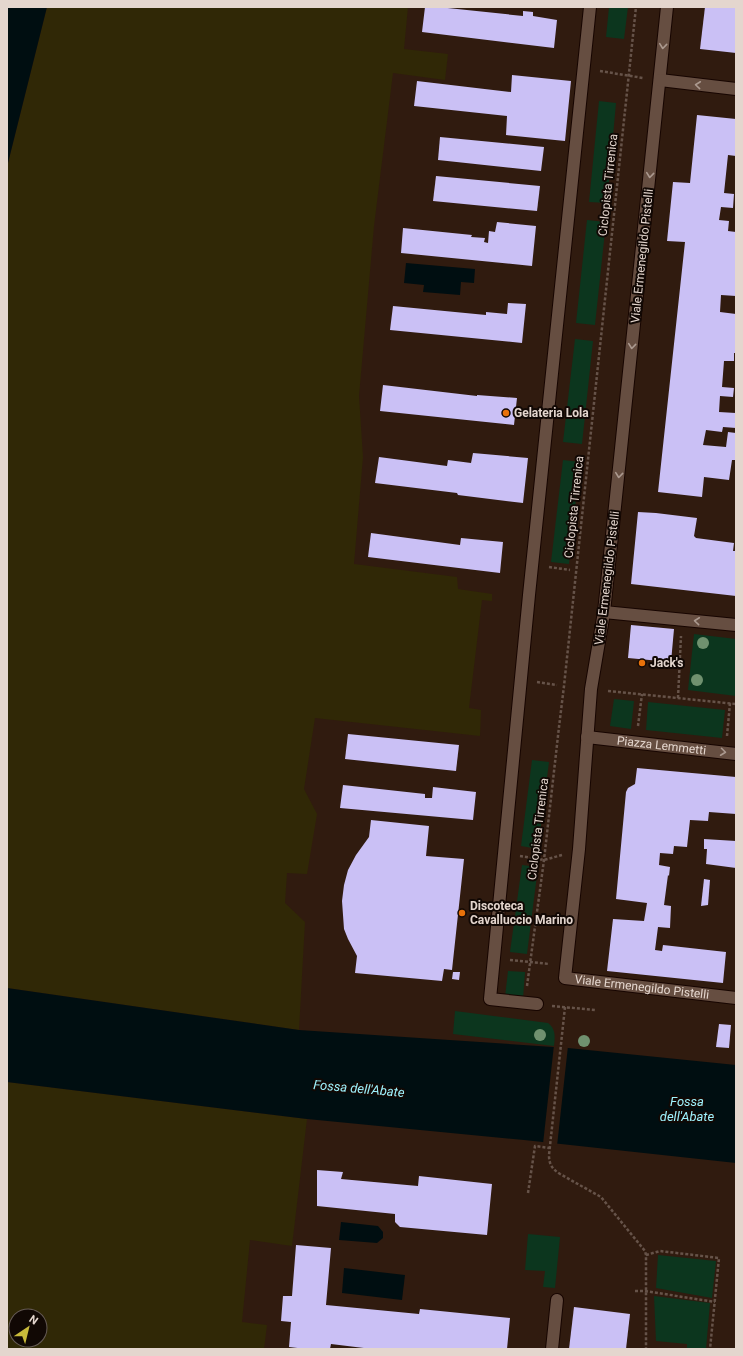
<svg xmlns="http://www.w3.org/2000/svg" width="743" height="1356" font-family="Roboto,sans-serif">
<rect width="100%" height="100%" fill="#301b0f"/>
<g fill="#0c361e">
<path d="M609 7H628L624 39 606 37Z"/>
<path d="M599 101 616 103 607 203 589 202Z"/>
<path d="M587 220 606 222 595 325 576 323Z"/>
<path d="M575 339 593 341 582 444 563 442Z"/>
<path d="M563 460 580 462 569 564 551 562Z"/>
<path d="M694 634 736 639V696L688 690Z"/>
<path d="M614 699 634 701 631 729 610 726Z"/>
<path d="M648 702 725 710 722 738 646 730Z"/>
<path d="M532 760 549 762 538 849 521 846Z"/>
<path d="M522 865 538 867 527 954 510 952Z"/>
<path d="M508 971 525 972 523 999 505 997Z"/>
<path d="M455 1011 548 1023C556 1029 555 1037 554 1046L453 1034Z"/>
<path d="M528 1234 560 1237 555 1288 543 1287 545 1271 525 1270Z"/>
<path d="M658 1255 716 1261 712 1298 656 1288Z"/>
<path d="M654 1296 710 1303 706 1349H687V1344L656 1341Z"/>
</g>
<g fill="#302806" fill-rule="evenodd">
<path d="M47 7H408L404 49 448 54 445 80 393 73 374 226 359 396 363 457 354 564 457 577 458 589 492 594V601L482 600 469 708 481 710 480 736 315 718 304 789 317 814 307 874 287 873 285 903 305 922 299 1030 7 988V167Z"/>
<path d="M7 1082 307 1119 292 1246 250 1240 242 1322 267 1325 264 1349H7ZM16 1316H40V1340H16Z"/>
</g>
<g fill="#000e11">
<path d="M7 7H47L7 167Z"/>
<path d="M406 263 475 269 474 283 461 282 460 295 423 292 424 285 404 283Z"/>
<path d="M7 988 299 1030 568 1048 736 1065V1163L524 1140 307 1119 7 1082Z"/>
<path d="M341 1222 378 1226 383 1232V1238L377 1243 339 1240Z"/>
<path d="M344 1268 405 1275 402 1300 342 1293Z"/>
</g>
<path fill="#301b0f" d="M554 1045 568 1046 557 1146 543 1144Z"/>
<g fill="#cac0f5">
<path d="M425 7H438L523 16V11L533 12V16L557 20 554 48 422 32Z"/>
<path d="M705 7H736V53L700 49Z"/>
<path d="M512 75 571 81 565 141 506 135 507 116 414 106 417 81 511 92Z"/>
<path d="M697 115 736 119V156L728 155 724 193 734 194 733 208 721 207 719 220 729 221 728 231 736 232V296L721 295 720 312 736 314V353H734V361H724L722 387 734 388 733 397 720 396 719 412 736 413V428L723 427 722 432 706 430 703 445 726 447 728 432 736 433V460H732L729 480 704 477 702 497 658 492 685 242 667 241 673 182 690 183Z"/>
<path d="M440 137 544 147 541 171 438 160Z"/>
<path d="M436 176 540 186 537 211 433 201Z"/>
<path d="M497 222 536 226 532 266 401 253 403 228 472 235 471 237 485 238 484 242 488 243 489 231 495 232Z"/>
<path d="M508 303 526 304 522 343 390 330 393 306 486 315V312L507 314Z"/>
<path d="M383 385 477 396V395L517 398 514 425 380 411Z"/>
<path d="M473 453 528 458 523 503 458 495 457 493 375 483 379 457 447 466 448 460 471 463Z"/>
<path d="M638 512 656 513 697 518 694 536 696 538 734 543 733 551H736V596L631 584Z"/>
<path d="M371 533 460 545 461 538 503 542 500 573 368 557Z"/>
<path d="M631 625 674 629 671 662 628 658Z"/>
<path d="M348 734 459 745 456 771 345 759Z"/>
<path d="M637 768 736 777V814L709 812 708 821 690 820 687 847 674 846 673 854 660 853 659 865 670 867 669 876 668 875 664 905 671 906 670 928 658 927 655 950 662 951 663 945 726 952 723 983 607 971 613 919 644 921 647 903 616 899 626 792 628 788 635 784Z"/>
<path d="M343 785 425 794V798H432L433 787 476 792 473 820 340 808Z"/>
<path d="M371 820 429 826 426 856 464 859 452 970 444 969 442 981 355 973 357 956 348 939 344 929 342 901 344 885 348 870 356 855 369 837Z"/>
<path d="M704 839 736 841V868L706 864 707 849H704Z"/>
<path d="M704 879 710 880 708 905 701 906Z"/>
<path d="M453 972H460L459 980 452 979Z"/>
<path d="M719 1024 731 1025 729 1048 716 1047Z"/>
<path d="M317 1170 343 1172 341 1179 418 1186 419 1176 492 1184 487 1235 400 1227 395 1222V1214L317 1206Z"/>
<path d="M296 1245 331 1248 326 1305 419 1314 420 1309 510 1318 507 1349H372L331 1344 330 1349H306L289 1347 291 1322 281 1321 283 1296H292Z"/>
<path d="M574 1307 630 1314 626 1349H569Z"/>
</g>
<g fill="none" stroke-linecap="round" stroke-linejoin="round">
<defs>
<g id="minor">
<path id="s1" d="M667 7 604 612 591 689 579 849 565 978 736 998"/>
<path d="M660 80 736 89"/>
<path d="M604 612 736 625"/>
<path id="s2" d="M587 737 736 754"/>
<path d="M537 1004 490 999 529 595 590 7"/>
<path d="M552 1349 557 1300"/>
</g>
</defs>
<use href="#minor" stroke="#170500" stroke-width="14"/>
<g stroke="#665349" stroke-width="2.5" stroke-dasharray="3 2" stroke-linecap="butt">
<path d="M600 71 643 78"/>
<path d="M549 567 570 570"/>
<path d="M537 682 557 685"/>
<path d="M608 691 736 704"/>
<path d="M678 698 681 636"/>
<path d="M638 726 642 694"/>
<path d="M727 736 730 703"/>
<path d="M520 856 544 860 562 855"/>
<path d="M510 960 549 964"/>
<path d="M527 986 544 860 559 727 564 686 636 7"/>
<path d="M552 1006 595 1010"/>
<path d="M565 1007 549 1155C549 1164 552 1169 560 1174L601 1197 645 1251 646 1255V1349"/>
<path d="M528 1193 535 1146 549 1148"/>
<path d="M646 1255 660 1251 719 1258 710 1349"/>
<path d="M635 1291H645L715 1302"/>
</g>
<use href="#minor" stroke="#664e41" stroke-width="12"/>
</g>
<g fill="#70916f">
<circle cx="703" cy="643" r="6"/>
<circle cx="697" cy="680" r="6"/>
<circle cx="540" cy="1035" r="6"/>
<circle cx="584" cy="1041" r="6"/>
</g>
<defs><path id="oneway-chevron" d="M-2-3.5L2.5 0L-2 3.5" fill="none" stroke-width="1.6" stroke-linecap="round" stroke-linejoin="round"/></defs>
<g stroke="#ab998f">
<use href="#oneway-chevron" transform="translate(663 46) rotate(96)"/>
<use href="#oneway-chevron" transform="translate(698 85) rotate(-174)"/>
<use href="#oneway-chevron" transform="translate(650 175) rotate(96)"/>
<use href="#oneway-chevron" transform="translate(632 346) rotate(96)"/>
<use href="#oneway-chevron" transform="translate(619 475) rotate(96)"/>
<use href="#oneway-chevron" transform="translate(697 621) rotate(-174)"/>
<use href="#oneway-chevron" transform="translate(723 752) rotate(7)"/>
</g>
<g fill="#e8710a" stroke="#110804" stroke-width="1.5">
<circle cx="506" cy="413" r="4"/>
<circle cx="642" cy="663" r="4"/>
<circle cx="462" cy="913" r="4"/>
</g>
<g text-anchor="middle" stroke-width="4" stroke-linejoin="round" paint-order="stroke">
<g font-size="12" fill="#e4d6ce" stroke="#110804">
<text transform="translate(608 185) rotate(-84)" y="4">Ciclopista Tirrenica</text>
<text transform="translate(642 256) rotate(-84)" y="4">Viale Ermenegildo Pistelli</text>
<text transform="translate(574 507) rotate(-84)" y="4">Ciclopista Tirrenica</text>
<text transform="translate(607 578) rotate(-83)" y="4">Viale Ermenegildo Pistelli</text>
<text dy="4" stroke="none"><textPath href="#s2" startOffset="75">Piazza Lemmetti</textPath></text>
<text transform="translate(538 829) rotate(-83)" y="4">Ciclopista Tirrenica</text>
<text dy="4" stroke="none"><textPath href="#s1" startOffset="1054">Viale Ermenegildo Pistelli</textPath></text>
</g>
<g font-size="12" font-weight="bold" fill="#e4d6ce" stroke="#110804" text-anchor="start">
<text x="514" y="417">Gelateria Lola</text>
<text x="650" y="667">Jack's</text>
<text x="470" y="910">Discoteca<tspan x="470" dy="14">Cavalluccio Marino</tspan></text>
</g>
<g font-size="13" font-style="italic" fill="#9ef2fd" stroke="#110804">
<text transform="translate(359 1088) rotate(5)" y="5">Fossa dell'Abate</text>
<text x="687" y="1106">Fossa<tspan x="687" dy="15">dell'Abate</tspan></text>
</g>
</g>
<rect width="743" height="1356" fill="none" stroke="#e4d6ce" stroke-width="16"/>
<g transform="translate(28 1328) rotate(35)"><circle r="19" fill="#110804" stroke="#655a55"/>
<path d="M0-3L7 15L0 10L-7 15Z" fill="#c9ba3a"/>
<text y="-6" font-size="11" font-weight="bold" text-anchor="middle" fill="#e4d6ce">N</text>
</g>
</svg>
